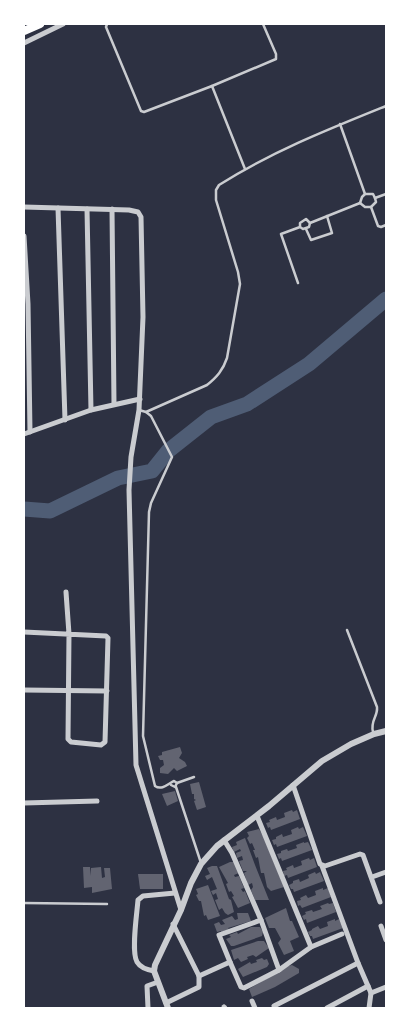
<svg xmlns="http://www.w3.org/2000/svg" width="410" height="1032" font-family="Quicksand,sans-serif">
<rect width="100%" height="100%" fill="#2d3142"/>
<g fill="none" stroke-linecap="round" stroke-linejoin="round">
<path stroke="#4f5d75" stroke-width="15" d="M24 509 50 511 118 478 152 471 168 451 211 417 247 404 309 364 386 299"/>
</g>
<g fill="#626471">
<path d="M180 747 182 753 179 758 185 762 187 766 177 771 174 768 168 774 160 773V768L164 765 163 760H160L158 756 162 755V752Z"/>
<path d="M199 782 206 807 197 810 194 801 196 800 194 799V794H192L190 784Z"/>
<path d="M175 791 178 801 167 806 162 794Z"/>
<path d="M292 810 293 812 297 810 300 819 271 830 270 827 268 828 266 823 270 822 269 820 276 817 277 820 285 817 284 813Z"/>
<path d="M298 827 299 829 303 827 307 836 277 847 276 844 274 845 272 840 276 839V837L282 834 283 837 292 834 291 830Z"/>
<path d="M259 829 263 836 284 887 271 891 267 887 264 873H261L258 857 256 858 253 850H255L252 843 250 844 247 838 249 836 247 832Z"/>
<path d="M245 838 255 865 269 900H255L251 890 253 887 252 883 248 885 244 873 247 871H243L239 861 243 860 242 856 237 858 236 853 241 851 240 849 234 852 232 847 237 845 236 842Z"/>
<path d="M304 842V843L308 842 312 850 282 861 281 858 279 859 277 854 281 853V851L287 849 288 851 297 848 296 845Z"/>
<path d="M309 858 310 860 314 858 317 867 288 878 287 875 284 876 283 871 287 870 286 868 293 865 294 868 302 865 301 861Z"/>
<path d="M230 862H235L239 873 234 875 235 877 239 876 244 888 241 889 243 892 245 891 250 903 238 908 232 897 234 896 231 891 229 892 226 884 228 883 219 867Z"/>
<path d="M212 866H217L229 899 231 900 234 912 228 915 225 913 222 908 219 910 215 900 218 899 216 893 213 895 211 891 217 889 212 877 207 880 205 876 210 874 207 868Z"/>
<path d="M83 867H90V876L91 868 101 867 102 878 105 877 104 868H110L112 889 92 893V887L84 888Z"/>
<path d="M315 872 316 874 320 872 324 881 294 892 293 889H291L289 885 293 883V881L299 879 300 882 309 878 308 875Z"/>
<path d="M138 874H163V889H140Z"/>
<path d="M208 885 220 916 208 920 206 915 204 916 201 901H199L196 895 198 894 196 889Z"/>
<path d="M323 888V890L328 888 331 897 302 908 300 905 298 906 297 901 301 900 300 898 306 895 308 898 316 895 315 891Z"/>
<path d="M328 903 329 904 333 903 336 912 307 923 306 919 304 920 302 916 306 914 305 912 312 910 313 912 322 909 320 906Z"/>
<path d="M286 908 290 921H292L299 937 290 941 294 951 284 955 278 943 281 939 275 928H269L265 918Z"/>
<path d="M237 913H248L251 921 228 928 229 929 221 932V931L217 932 214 924 219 922 221 925 225 924 222 920 232 916 235 920 238 919Z"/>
<path d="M335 919V921L339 919 343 928 313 939 312 936H310L308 932 312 930V929L318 926 320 929 328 926 327 922Z"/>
<path d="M251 927H260L263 932 262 936 234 946H231L226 939 231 937 229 935 237 932 238 934Z"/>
<path d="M258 941H264L269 948 256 957 253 955 247 957 248 959 241 962 238 958 234 960 231 950Z"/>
<path d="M262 958 264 960 267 959 269 964 267 967 243 977 238 969 250 962 251 964 257 962 256 960Z"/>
<path d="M292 965 299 969V973L275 987 252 997 249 989 288 966Z"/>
</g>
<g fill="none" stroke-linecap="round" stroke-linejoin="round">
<g stroke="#caccd0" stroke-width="2.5">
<path d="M107 24 106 27 141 111 144 112 212 86 245 169"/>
<path d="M212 86 276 59V54L263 24"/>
<path d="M340 124 365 194"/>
<path d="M375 198 386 194"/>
<path d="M360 203 365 207H371L376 202 375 198"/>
<path d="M360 203 362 197 365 194H373L375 198"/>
<path d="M371 207 378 226 381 227 386 225"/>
<path d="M300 226V223L306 219 310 223"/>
<path d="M306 229 311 240 332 233 327 216"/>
<path d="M298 283 281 234 300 227 303 229 309 227 310 223 360 203"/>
<path d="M139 410 146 412 151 416 172 457 151 503 149 512 143 736 155 786C162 791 169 783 174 781L177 783"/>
<path d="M146 412 207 385C217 377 223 370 227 358L240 284 238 272 216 200V190L219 185C271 152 329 129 386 106"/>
<path d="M347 630 377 707C378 717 370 720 373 732"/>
<path d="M171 785 175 787 177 783 194 777"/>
<path d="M176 787 201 863"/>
<path d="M24 903 107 904"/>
</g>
<g stroke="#caccd0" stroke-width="5">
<path d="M24 43 63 24"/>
<path d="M24 207 129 210 138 212 141 217 143 317 139 410 131 457 129 490 136 765 181 910"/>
<path d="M58 208 65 420"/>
<path d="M87 209 91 410"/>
<path d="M112 209 114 404"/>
<path d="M24 236 28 304 30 432"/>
<path d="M24 434 91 410 140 399"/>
<path d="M24 632 106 636 108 638 105 742 101 745 71 742 68 739 69 634 66 592"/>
<path d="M24 690 107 691"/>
<path d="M293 785 320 864 325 866 360 854 363 855 380 902"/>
<path d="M24 803 97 801"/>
<path d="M257 816 311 947"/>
<path d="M224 840 232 853 261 920 279 970"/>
<path d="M322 866 358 963"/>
<path d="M372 877 386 872"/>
<path d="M381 926 386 940"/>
<path d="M230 962 219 935 261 920"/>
<path d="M154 971C148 970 140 967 137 962 131 952 137 913 138 900L143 896 175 893"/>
<path d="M199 976 230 962 241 987 244 988 279 970 311 947 342 934"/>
<path d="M252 1001 255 1008"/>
<path d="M166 1003 199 987V976L173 924"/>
<path d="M224 1007 225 1008"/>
<path d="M148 1008 147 986 158 982"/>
<path d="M275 1008 274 1006 358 963 371 993 386 987"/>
<path d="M327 1008 368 986"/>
<path d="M369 1008 371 993"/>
</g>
<path stroke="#caccd0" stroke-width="6" d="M168 1008 154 971 155 965 181 910 191 883 201 864 217 846 269 806 322 761 351 744 374 734 386 731"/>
<path stroke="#fff" stroke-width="8" d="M24 31 40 24"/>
</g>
<rect width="410" height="1032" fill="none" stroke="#ffffff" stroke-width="50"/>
</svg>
